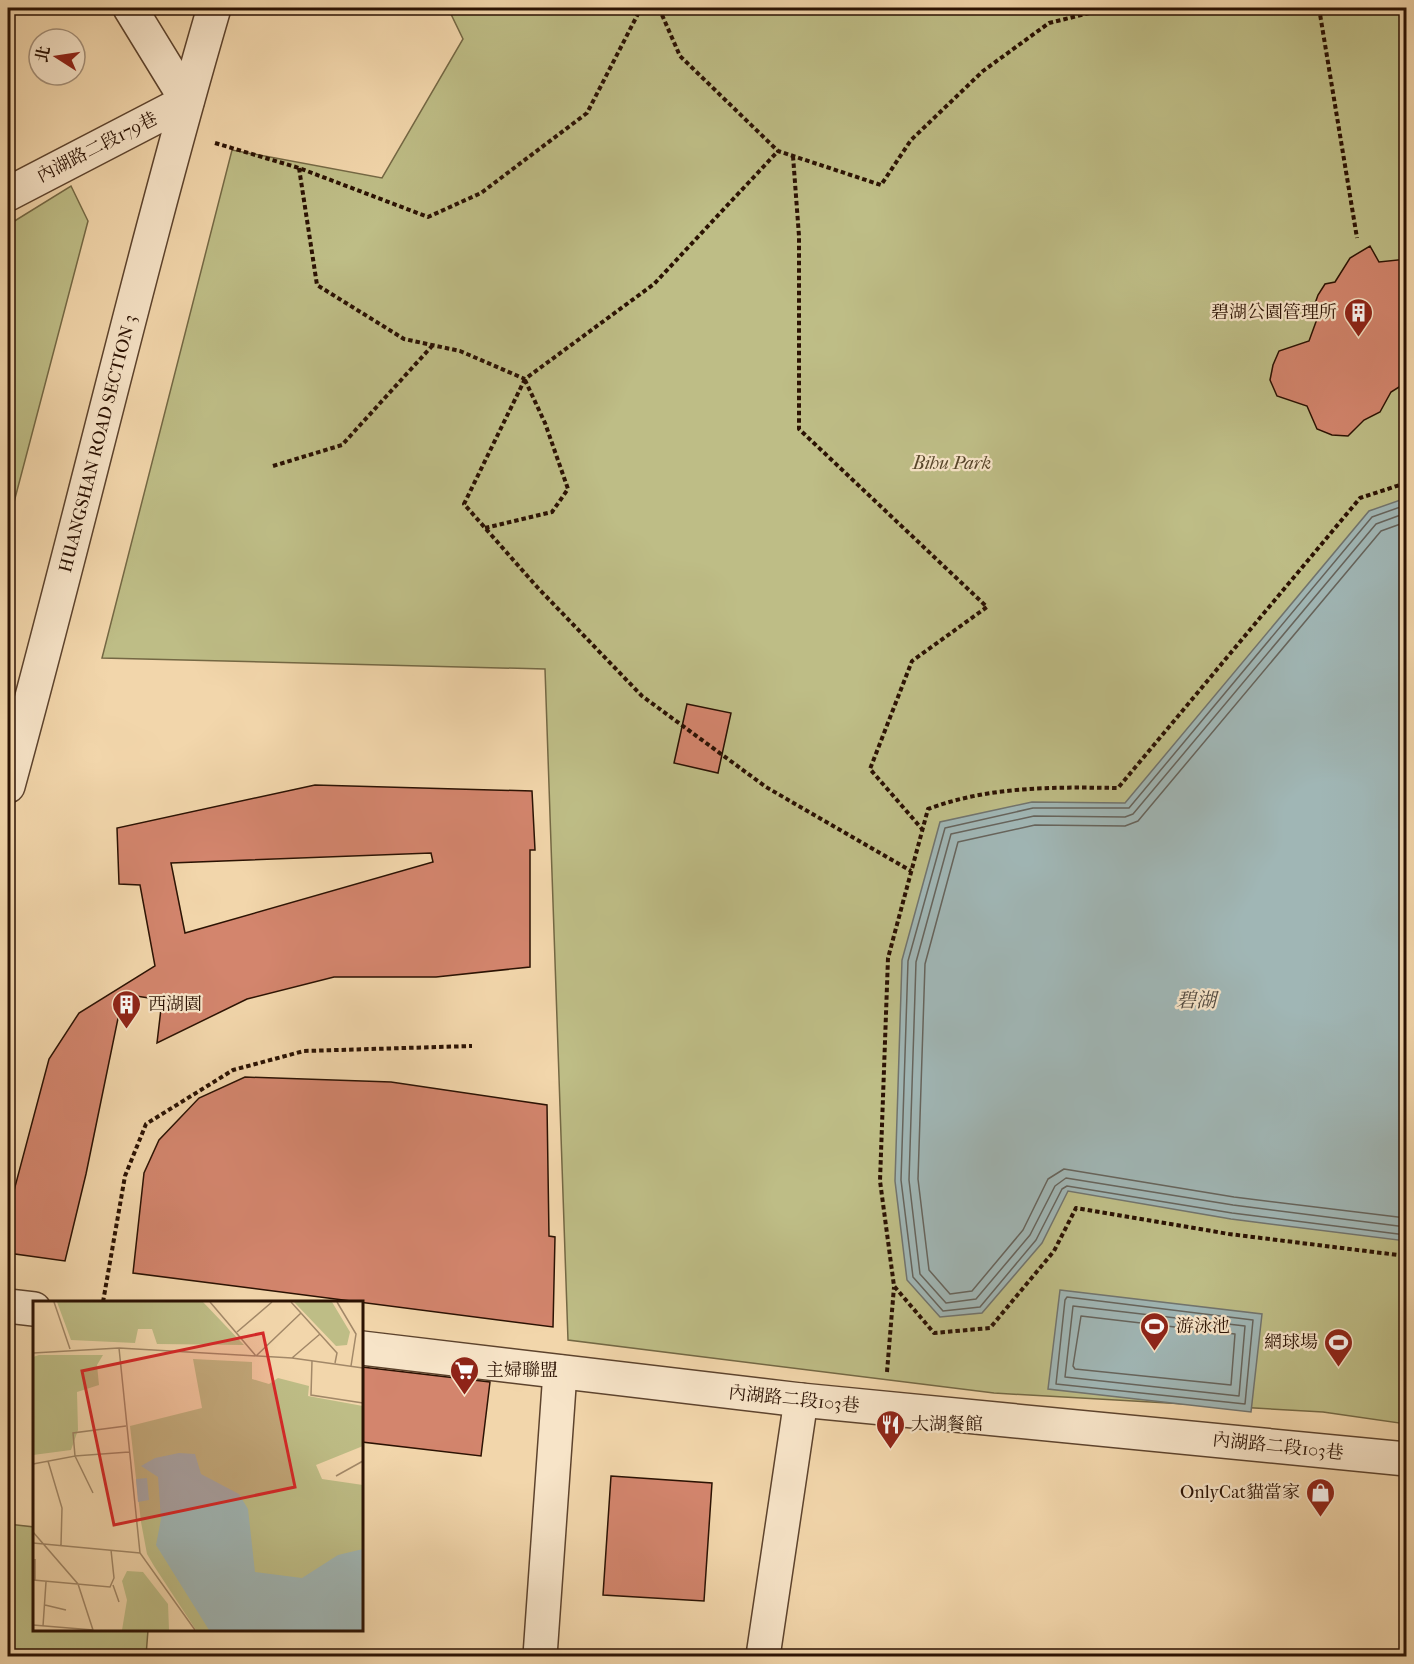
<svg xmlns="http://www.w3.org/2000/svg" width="1414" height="1664" font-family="'IM FELL French Canon','Noto Serif TC',serif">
<rect width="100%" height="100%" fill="#f2d6ab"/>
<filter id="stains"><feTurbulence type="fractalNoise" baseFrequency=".00333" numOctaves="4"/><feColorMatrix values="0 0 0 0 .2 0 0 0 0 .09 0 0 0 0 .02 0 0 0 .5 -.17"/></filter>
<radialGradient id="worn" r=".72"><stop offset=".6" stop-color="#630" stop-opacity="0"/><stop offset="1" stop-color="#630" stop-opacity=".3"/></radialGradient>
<g fill="#bebd86" stroke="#746844" stroke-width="1.5">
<path d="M448 8H1406V1424L1323 1412 994 1393 568 1340 545 669 102 658 232 150 382 178 463 39Z"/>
<path d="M71 186 88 221 8 525V225Z"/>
<path d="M8 1524 34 1527V1630H148L146 1656H8Z"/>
</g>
<g fill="#a0b6b5" stroke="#71746e" stroke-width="1.5">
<path d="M1406 498V1241L1231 1219 1068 1191 1042 1243 982 1313 940 1317 907 1280 895 1181 902 960 940 822 1032 802 1125 803 1369 511Z"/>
<path d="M1060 1290 1262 1314 1251 1412 1048 1389Z"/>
</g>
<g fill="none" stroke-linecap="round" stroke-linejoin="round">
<g stroke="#66645c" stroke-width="1.5">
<path d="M1406 505 1372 517 1129 808H1033L945 828 908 961 901 1180 913 1277 943 1311 980 1307 1036 1240 1062 1189 1067 1186 1232 1213 1406 1235"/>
<path d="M1406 513 1376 524 1133 814 1125 817 1034 816 951 834 916 962 909 1180 920 1274 946 1303 976 1299 1030 1235 1055 1186 1066 1178 1233 1205 1406 1227"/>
<path d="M1406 522 1381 531 1138 821 1125 826 1035 825 958 842 925 964 918 1179 929 1270 950 1294 972 1291 1023 1230 1048 1179 1064 1169 1234 1197 1406 1218"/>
<path d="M1067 1297 1253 1320 1245 1404 1056 1384 1065 1300Z"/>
<path d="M1073 1306 1245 1326 1239 1396 1065 1377Z"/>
<path d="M1081 1316 1235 1334 1231 1385 1075 1369 1073 1366Z"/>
</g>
</g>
<g fill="#d3856d" stroke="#2b1203" stroke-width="1.5" fill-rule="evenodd">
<path d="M1370 246 1379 262 1407 259V382L1391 392 1380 412 1364 420 1348 436 1332 435 1317 429 1307 406 1277 396 1270 380 1273 365 1279 351 1309 341 1317 319 1313 309 1318 295 1325 284 1335 282 1350 258Z"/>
<path d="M687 704 731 713 718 773 674 763Z"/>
<path d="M315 785 532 791 535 850H530V967L436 977H334L247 999 157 1043 162 1000 123 994 86 1174 65 1261 8 1253V1213L49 1059 79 1013 155 966 140 885 119 884 117 828ZM431 853 433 862 185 933 171 863Z"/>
<path d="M245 1077 391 1082 547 1105 549 1236 555 1237 553 1327 133 1273 144 1173 159 1140 199 1098Z"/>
<path d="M362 1367 490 1382 481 1456 362 1442Z"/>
<path d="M611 1476 712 1483 704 1601 603 1595Z"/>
</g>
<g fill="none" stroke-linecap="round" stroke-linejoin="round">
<defs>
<g id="minor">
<path d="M130 8 187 101"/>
<path d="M8 194 187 101"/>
<path id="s1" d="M8 786C79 528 139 265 214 8"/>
<path d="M8 1306 34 1309"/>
<path d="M362 1348 801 1400 1406 1459"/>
<path d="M540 1656 560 1372"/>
<path d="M763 1656 801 1400"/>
</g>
</defs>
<use href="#minor" stroke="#5d432d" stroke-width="36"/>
<g stroke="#2b1203" stroke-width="4" stroke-dasharray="4.5 3" stroke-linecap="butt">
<path d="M659 8 680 56 778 151 881 185 911 140 983 71 1049 23 1110 8"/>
<path d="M1319 8 1357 238"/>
<path d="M215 143 299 168 428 217 481 193 587 113 641 8"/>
<path d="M793 156 799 236V429L987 607 912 661 870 769 922 829"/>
<path d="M299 168 317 285 404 339 460 351 525 379 654 284 778 151"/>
<path d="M525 379 464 504 538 588 642 696 766 787 911 871"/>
<path d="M273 466 342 445 432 346"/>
<path d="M1406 483 1360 498 1118 788C1053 787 990 786 928 809L888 958 880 1181 894 1286 934 1333 990 1328 1054 1251 1076 1208 1229 1234 1406 1256"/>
<path d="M485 528 552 512 568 489 545 423 525 380"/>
<path d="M103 1302 125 1176 146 1124 233 1070 304 1051 472 1046"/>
<path d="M887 1372 894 1287"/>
</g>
<use href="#minor" stroke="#f7e4c8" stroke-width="33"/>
</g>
<defs>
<symbol id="building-pin" viewBox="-11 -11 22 30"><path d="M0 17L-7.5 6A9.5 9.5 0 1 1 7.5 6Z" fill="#8f2418" stroke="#f7e4c8"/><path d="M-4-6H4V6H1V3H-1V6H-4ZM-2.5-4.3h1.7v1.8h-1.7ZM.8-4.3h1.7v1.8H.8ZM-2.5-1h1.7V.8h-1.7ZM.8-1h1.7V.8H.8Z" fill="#fff"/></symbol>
<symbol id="stadium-pin" viewBox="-11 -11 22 30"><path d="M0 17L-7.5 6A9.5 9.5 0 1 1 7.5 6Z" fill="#8f2418" stroke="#f7e4c8"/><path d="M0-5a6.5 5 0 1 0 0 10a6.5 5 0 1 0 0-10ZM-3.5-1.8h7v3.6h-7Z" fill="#fff"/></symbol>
<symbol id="supermarket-pin" viewBox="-11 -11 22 30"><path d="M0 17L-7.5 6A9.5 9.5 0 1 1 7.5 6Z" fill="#8f2418" stroke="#f7e4c8"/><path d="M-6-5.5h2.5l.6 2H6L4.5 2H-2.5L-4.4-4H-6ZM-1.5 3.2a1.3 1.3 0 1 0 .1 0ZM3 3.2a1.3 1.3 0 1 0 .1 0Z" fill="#fff"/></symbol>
<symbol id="restaurant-pin" viewBox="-11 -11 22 30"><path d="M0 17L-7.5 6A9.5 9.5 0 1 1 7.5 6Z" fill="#8f2418" stroke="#f7e4c8"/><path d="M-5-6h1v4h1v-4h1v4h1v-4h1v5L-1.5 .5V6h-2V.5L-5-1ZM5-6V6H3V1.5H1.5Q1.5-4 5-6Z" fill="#fff"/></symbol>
<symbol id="shop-pin" viewBox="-11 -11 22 30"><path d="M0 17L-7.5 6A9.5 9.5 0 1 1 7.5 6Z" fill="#8f2418" stroke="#f7e4c8"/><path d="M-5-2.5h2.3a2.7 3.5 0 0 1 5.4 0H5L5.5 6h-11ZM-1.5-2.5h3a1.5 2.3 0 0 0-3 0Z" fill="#fff"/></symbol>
</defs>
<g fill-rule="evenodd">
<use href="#building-pin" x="1342" y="296" width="33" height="45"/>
<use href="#building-pin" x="110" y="988" width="33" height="45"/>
<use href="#stadium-pin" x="1138" y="1310" width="33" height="45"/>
<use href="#stadium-pin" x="1322" y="1326" width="33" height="45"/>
<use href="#supermarket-pin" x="448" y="1354" width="33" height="45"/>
<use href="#restaurant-pin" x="874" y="1408" width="33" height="45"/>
<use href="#shop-pin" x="1304" y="1476" width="33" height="45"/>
</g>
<g text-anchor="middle" stroke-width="4.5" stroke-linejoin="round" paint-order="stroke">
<g font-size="18" fill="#2b1203" stroke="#f7e4c8">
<text transform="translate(97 147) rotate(-27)" y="6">內湖路二段179巷</text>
<text dy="6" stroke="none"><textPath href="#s1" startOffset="354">HUANGSHAN ROAD SECTION 3</textPath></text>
<text transform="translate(794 1399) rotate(6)" y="6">內湖路二段103巷</text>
<text transform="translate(1278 1446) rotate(6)" y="6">內湖路二段103巷</text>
</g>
<g font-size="18" fill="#2b1203" stroke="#f7e4c8" text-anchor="start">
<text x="1337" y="318" text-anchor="end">碧湖公園管理所</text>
<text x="148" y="1010">西湖園</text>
<text x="1176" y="1332">游泳池</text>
<text x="1318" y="1348" text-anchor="end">網球場</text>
<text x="486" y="1376">主婦聯盟</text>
<text x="911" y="1430">大湖餐館</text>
<text x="1300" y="1498" text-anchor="end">OnlyCat貓當家</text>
</g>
<g font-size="18" font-style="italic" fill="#57452a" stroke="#f7e4c8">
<text x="952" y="469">Bihu Park</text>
</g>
<g font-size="20" font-style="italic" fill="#544b41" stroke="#f7e4c8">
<text x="1196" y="1007">碧湖</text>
</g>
</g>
<g transform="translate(33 1301)">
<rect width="330" height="330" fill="#f2d6ab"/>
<path d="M24 1H170L211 44 124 43 119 28H105L102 42 38 39ZM261 1H299L317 31 314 44 303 45ZM6 54H70L64 64 66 84 44 91 45 129 38 149 0 154V56ZM160 58 219 61V78L236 83 245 77 276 85 275 95 330 105V145L283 164 289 178 330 184V329H163L121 265 114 253 108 221 97 125 169 107ZM94 270 110 271 135 303 136 329H89L94 299 89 280Z" fill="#bebd86"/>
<path d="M146 152 162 153 168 173 206 193 215 208 222 271 269 277 305 254 330 248V329H176L123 244 128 218 125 176 108 165 122 157ZM114 177 116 199 105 201 103 178Z" fill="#a0b6b5"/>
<path fill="none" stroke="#a28868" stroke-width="1.5" d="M21 1 37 48M177 1 223 55M258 1 304 52 302 62M304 1 323 33 318 65M204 31 239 1M86 47 107 252 162 329M0 52 86 47 259 57 330 67M223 55 268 12M259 57 287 33M279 60 278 94 330 102M93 125 40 132 42 155 96 151M15 160 29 207 28 244M0 163 42 155 60 192M303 175 330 160M0 231 45 283 60 329M0 242 107 252M2 258V280M0 279 77 286 81 277 78 249M80 284 86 301M12 304 33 309M0 324 60 329M10 325 13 281"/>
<path fill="#d62828" fill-opacity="0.15" stroke="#d62828" stroke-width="3" d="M230 32 262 186 81 224 49 70Z"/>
<rect width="330" height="330" fill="none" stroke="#2b1203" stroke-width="3"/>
</g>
<rect width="1414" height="1664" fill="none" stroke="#f2d6ab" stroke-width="30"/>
<rect x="9" y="9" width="1396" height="1646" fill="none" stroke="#2b1203" stroke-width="3"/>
<rect x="15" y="15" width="1384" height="1634" fill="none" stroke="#2b1203" stroke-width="1.5"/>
<g transform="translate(57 57) rotate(282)"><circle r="28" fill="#f7e4c8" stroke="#a59079" stroke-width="1.5"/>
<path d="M0-4.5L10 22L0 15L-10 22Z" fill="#8f2418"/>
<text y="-9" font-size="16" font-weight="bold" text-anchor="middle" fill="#2b1203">北</text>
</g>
<rect width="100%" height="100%" filter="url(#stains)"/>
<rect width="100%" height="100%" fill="url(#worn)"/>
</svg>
